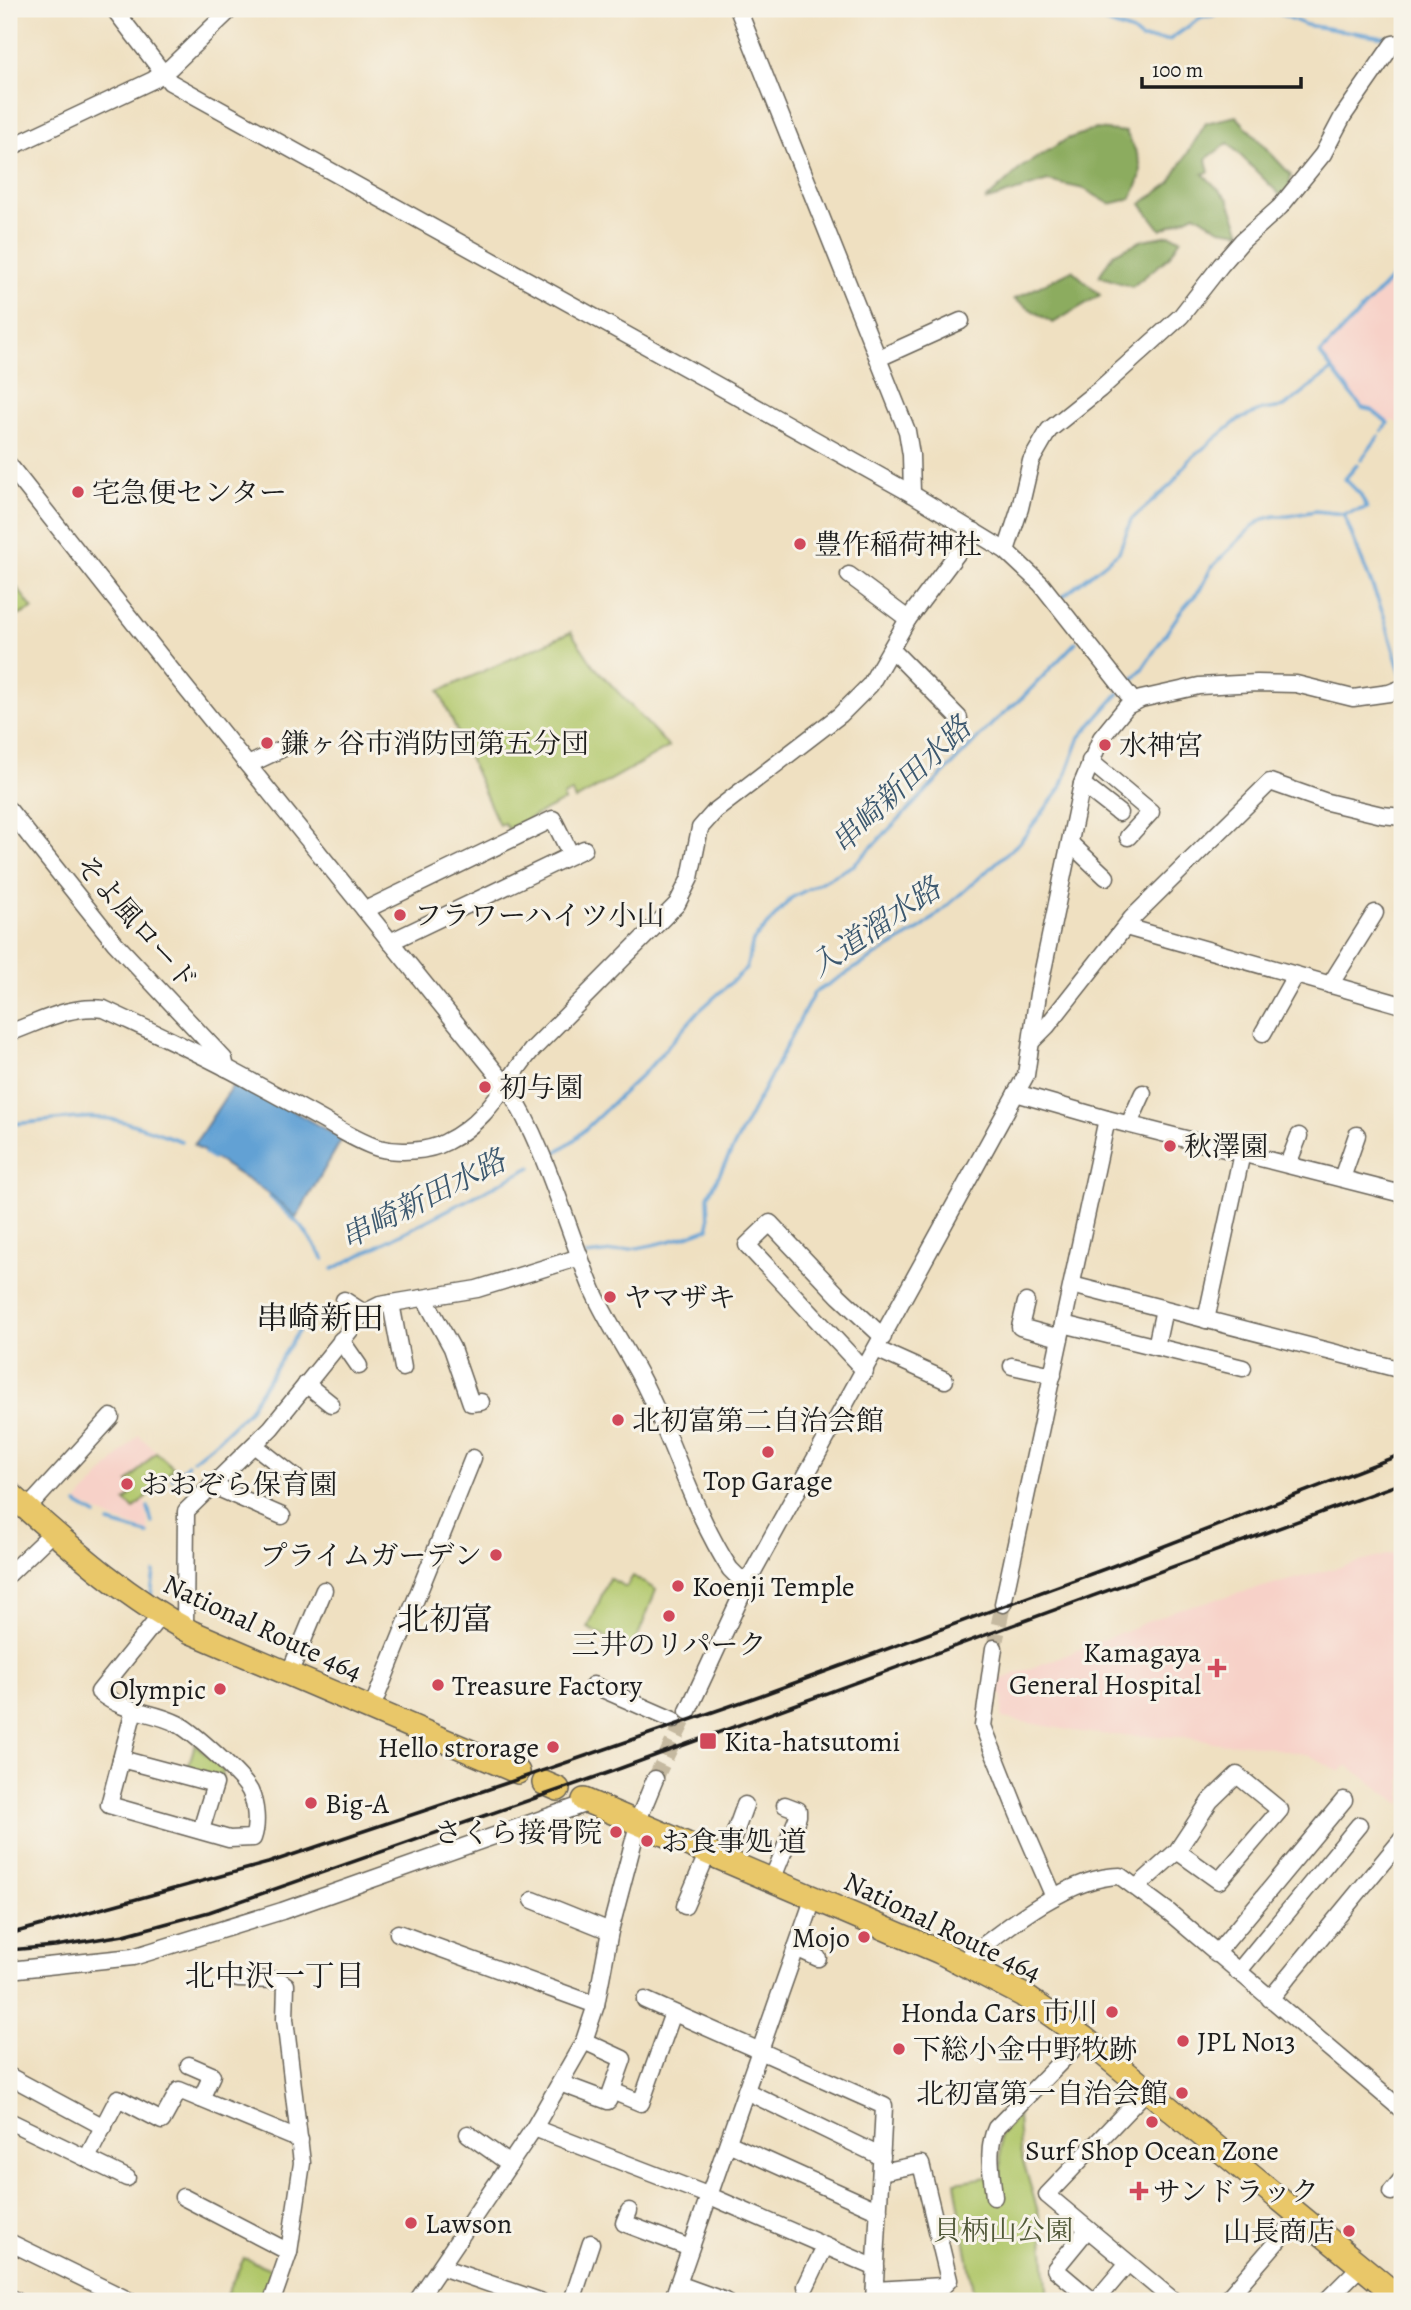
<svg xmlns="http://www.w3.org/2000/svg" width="1411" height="2310" font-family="Alegreya,'Noto Serif JP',serif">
<rect width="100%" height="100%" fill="#f7f3e8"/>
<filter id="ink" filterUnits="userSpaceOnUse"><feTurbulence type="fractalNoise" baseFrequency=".0143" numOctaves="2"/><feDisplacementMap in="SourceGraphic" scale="14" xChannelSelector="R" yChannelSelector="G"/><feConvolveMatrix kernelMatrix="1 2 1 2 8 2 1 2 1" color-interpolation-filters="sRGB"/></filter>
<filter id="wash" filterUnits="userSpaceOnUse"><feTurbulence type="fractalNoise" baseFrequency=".00686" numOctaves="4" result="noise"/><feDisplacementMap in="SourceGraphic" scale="28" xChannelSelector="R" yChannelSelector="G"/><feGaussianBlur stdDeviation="1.57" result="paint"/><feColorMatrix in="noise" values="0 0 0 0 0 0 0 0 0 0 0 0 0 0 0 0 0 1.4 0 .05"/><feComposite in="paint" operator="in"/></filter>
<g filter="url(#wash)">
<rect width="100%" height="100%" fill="#efe0c1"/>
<g fill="#f7d1c8">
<path d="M1402 270V427L1393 420 1388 423 1369 407H1363L1322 354Z"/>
<path d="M138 1435 175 1468 145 1499 149 1532 115 1520 77 1502Z"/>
<path d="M1391 1554 1402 1557V1805L1347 1765 1340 1772 1309 1755 1266 1747 1242 1743 1224 1744 1183 1737 1109 1735 1074 1731 1002 1718 1003 1695 990 1694 991 1683 1071 1653 1178 1609Z"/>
</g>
<g fill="#b1c76b" stroke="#667244" stroke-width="2">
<path d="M9 577 33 609 9 620Z"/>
<path d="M571 632 593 665 669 747 575 800 572 792 563 796 564 801 508 829 504 823 499 825 439 691Z"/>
<path d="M156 1452 174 1468 134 1509 125 1501 136 1489 128 1482Z"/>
<path d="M633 1576 656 1590 638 1636 628 1649 588 1628 609 1578 626 1587Z"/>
<path d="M195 1744 223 1770 221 1782 187 1771Z"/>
<path d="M1018 2115 1020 2151 1042 2225 1048 2301H973L974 2297 955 2182 1001 2175 1000 2136Z"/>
<path d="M244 2258 276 2271 269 2301H235L225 2297Z"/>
</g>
<g fill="#8cac5f" stroke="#54643e" stroke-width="2">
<path d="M1236 116 1291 175 1289 188 1280 195 1228 143 1206 159 1209 172 1203 174 1228 199 1241 232 1220 229 1195 214 1161 230 1141 204 1169 184 1206 123Z"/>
<path d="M1096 129 1126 132C1140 160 1149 170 1130 199L1110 204 1084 189 1048 181 985 201 1022 167 1067 139Z"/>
<path d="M1170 235 1181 239 1169 257 1132 287 1099 276 1113 254 1143 240Z"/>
<path d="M1072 270 1100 295 1053 323 1014 299Z"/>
</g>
<path fill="#62a1d4" stroke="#3f5e78" stroke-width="2" d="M237 1079 342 1139 296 1218 272 1196 194 1145Z"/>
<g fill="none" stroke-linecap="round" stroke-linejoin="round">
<g stroke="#62a1d4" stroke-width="3.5">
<path d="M1091 9 1104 22 1133 32 1141 39 1169 40 1202 17 1213 16 1223 10 1241 12 1249 9"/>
<path d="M1268 9 1306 25 1391 38"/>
<path d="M1382 431 1388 423 1372 410 1362 408 1320 354 1402 267"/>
<path d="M1361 460 1379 436"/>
<path d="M1344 515 1383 613 1402 678"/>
<path d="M1062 597 1119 552 1131 520 1172 484 1189 460 1238 420 1262 410 1284 407 1332 370"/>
<path d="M1129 684 1143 668 1181 611 1200 590 1211 568 1253 526 1264 519 1275 516H1289L1315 511 1344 514 1367 508 1360 494 1345 479 1357 465"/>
<path d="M9 1124C33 1123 56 1119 80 1118 116 1115 148 1129 181 1141"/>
<path d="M205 1153 213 1159"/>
<path d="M549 1157 574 1140 648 1069 699 1011 746 969 753 941 791 898 854 865 995 721 1023 697 1076 642"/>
<path d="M270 1197 302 1227 324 1259"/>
<path d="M586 1255C627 1251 670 1244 709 1228L708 1196 814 993 923 927 1020 842 1061 788 1080 737 1119 693"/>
<path d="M333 1269 531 1167"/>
<path d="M193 1460 218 1440 248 1411 306 1319"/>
<path d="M172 1479 188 1464"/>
<path d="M77 1504 96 1515"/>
<path d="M148 1507 152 1523"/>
<path d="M109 1523 148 1534"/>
<path d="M151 1595 154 1573"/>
</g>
</g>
</g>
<g filter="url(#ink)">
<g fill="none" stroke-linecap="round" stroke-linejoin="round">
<g stroke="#c5b9a0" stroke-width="16" stroke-dasharray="16 8" stroke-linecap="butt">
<path d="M994 1648 1003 1604"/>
<path d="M655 1779 688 1711"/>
</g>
<defs>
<g id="minor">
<path d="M114 9 170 82 715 384 912 494 1006 551 1041 584 1134 702"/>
<path d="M738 9 907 431 911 455 912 494"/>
<path d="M9 148 153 80 171 67 231 9"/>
<path d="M879 358 961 321"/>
<path d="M9 465 172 671 506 1085C544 1143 565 1222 591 1286 606 1322 630 1354 647 1390 676 1449 694 1513 730 1569L738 1577 749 1580"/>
<path d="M1006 551 1020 508 1031 461 1049 430 1100 389 1181 316 1221 265 1242 241 1280 207 1323 154 1343 116 1393 44 1402 43"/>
<path d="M849 575 908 619"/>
<path d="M892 650 959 718"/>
<path d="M1090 761 1151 812 1128 837"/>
<path d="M248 765 286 747"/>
<path d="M1082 784 1119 813"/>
<path d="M9 810 115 943 224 1059 226 1068"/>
<path d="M1071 844 1106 877"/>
<path d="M365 910 553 819 571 855"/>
<path d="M1126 927 1402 1005"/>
<path d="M390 942 584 849"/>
<path d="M1330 985 1375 913"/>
<path d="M9 1033C40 1022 71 1004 104 1009 155 1033 207 1056 256 1084 280 1097 303 1109 326 1122 343 1132 360 1142 378 1148 398 1153 428 1152 446 1142 488 1121 503 1085 531 1051L677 904 690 878 700 828 715 811 840 715 870 685 908 619 974 531"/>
<path d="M1263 1033 1295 976"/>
<path d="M1031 1042 1047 1026 1132 918 1270 782 1327 802 1382 815 1402 817"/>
<path d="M1016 1093 1107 1119 1402 1194"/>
<path d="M1129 1124 1143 1093"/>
<path d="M1288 1164 1299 1136"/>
<path d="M1342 1178 1357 1135"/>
<path d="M1072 1285 1402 1370"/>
<path d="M425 1299 452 1348 471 1403 481 1402"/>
<path d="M344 1300 364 1313"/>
<path d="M1026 1302 1020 1327 1060 1338"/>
<path d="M391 1303 403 1368"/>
<path d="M1206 1320 1242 1153"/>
<path d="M1063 1324 1243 1368"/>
<path d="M341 1340 359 1366"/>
<path d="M1156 1347 1164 1309"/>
<path d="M876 1349 945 1380"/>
<path d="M1012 1366 1053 1375"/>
<path d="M865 1371 747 1245 770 1223 839 1296 883 1337"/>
<path d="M306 1384 331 1404"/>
<path d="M254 1445 296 1478"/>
<path d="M211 1485 282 1516"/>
<path d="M27 1509 111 1417"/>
<path d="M9 1574 53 1532"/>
<path d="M1003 1604 1107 1119"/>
<path d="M185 1629 186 1511 271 1428 364 1313 380 1305 477 1289 580 1257"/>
<path d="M994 1648 983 1726 1018 1814 1054 1897"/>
<path d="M289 1674 324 1590"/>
<path d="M593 1685 673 1720"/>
<path d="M134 1710 109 1805 229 1839 253 1838C258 1824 256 1804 250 1791 242 1776 193 1732 178 1724 151 1710 126 1714 99 1692L160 1616"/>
<path d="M371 1710 473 1458"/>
<path d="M688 1711 750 1577 1026 1075 1038 994 1082 784 1101 738 1127 706 1141 699 1199 686 1257 683 1296 684 1353 698 1389 693 1402 688"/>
<path d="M121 1759 215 1784 201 1830"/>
<path d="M725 1860 745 1805"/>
<path d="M772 1880 798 1816V1810L785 1805"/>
<path d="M1137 1887 1177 1851 1210 1801 1237 1775 1280 1810 1219 1881 1177 1851"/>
<path d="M533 1900 610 1931"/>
<path d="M685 1906 708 1852"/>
<path d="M398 1933 596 2005"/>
<path d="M796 1948 818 1958"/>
<path d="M1216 1954 1344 1800"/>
<path d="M962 1962C1002 1931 1068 1876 1120 1876L1170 1913 1402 2110"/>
<path d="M9 1970 133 1957 282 1911 590 1802"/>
<path d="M1238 1972 1359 1825"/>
<path d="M238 1979 279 1980 286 1985 285 2019 302 2163 289 2252 272 2301"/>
<path d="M1270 1999 1402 1839"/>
<path d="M645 2000 884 2106 874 2301"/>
<path d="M189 2065 212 2075 201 2099"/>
<path d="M9 2076 104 2127"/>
<path d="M560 2083 608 2101 623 2059 584 2041"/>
<path d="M1147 2090 1047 2195 1174 2301"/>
<path d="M612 2091 641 2103 673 2013"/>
<path d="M746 2091 882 2157"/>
<path d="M9 2121 127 2178"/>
<path d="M534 2128 710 2196 876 2268"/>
<path d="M468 2134 510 2164"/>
<path d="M728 2143 879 2211"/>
<path d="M87 2158 118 2098 162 2121 179 2090 300 2140"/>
<path d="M1391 2192 1402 2179"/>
<path d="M183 2197 289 2252"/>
<path d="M994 2197C992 2174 986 2150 996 2128L1084 2038"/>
<path d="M629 2211 624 2223 690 2248"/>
<path d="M1087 2230 1055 2269 1093 2301"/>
<path d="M9 2242 130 2301"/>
<path d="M441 2267 540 2301"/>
<path d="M678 2284 725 2301"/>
<path d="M806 2286 825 2246"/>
<path d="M875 2290 943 2286 949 2280 921 2164 881 2172"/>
<path d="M9 2297 17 2301"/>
<path d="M1227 2299 1300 2215"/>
<path d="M417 2301 534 2128 584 2041 596 2005 610 1931 641 1813 655 1779"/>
<path d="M572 2301 591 2243"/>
<path d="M672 2301 814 1897"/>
<path d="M1096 2301 1128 2263"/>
<path d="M1326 2301 1361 2266"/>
</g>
<g id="highway">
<path d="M9 1493C67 1544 123 1596 191 1632L518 1772"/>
<path d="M544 1783 558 1789"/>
<path d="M584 1800 940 1952 1023 1995 1084 2038 1402 2300"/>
</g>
</defs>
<use href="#minor" stroke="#666156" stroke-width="19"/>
<use href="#highway" stroke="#666156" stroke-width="26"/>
<use href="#minor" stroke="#fff" stroke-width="16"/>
<use href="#highway" stroke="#e9c769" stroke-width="23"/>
<g stroke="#1c1c1c" stroke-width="3.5">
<path d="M9 1934 268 1863 507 1783 759 1696 1110 1567 1402 1454"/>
<path d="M9 1950 55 1946 124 1935 209 1912 613 1771 1402 1483"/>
</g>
</g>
</g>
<g fill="#d1495b" stroke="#f7f3e8" stroke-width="2.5">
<circle cx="78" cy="492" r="7"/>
<circle cx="800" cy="544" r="7"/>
<circle cx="267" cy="743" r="7"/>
<circle cx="1105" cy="745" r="7"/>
<circle cx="400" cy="915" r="7"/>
<circle cx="485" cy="1087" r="7"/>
<circle cx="1170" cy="1146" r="7"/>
<circle cx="610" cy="1297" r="7"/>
<circle cx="618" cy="1420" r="7"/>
<circle cx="768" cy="1452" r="7"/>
<circle cx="127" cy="1484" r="7"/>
<circle cx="496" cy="1555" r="7"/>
<circle cx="678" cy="1586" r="7"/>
<circle cx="669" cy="1616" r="7"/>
<path d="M1213.5 1657.5h7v7h7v7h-7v7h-7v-7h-7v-7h7z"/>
<circle cx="438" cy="1685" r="7"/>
<circle cx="220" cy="1689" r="7"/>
<rect x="699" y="1732" width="18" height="18" rx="3.5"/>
<circle cx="553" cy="1747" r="7"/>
<circle cx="311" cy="1803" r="7"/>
<circle cx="616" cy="1832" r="7"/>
<circle cx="647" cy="1841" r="7"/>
<circle cx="864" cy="1937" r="7"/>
<circle cx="1112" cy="2012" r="7"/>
<circle cx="1183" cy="2041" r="7"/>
<circle cx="899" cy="2049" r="7"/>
<circle cx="1182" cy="2093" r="7"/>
<circle cx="1152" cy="2122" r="7"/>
<path d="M1135.5 2180.5h7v7h7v7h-7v7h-7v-7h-7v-7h7z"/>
<circle cx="411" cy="2223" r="7"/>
<circle cx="1349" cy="2231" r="7"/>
</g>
<g text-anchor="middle" stroke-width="6" stroke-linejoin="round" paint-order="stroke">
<g font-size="28" fill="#1c1c1c" stroke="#f7f3e8" text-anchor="start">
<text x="92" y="502">宅急便センター</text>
<text x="814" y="554">豊作稲荷神社</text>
<text x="281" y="753">鎌ヶ谷市消防団第五分団</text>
<text x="1119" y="755">水神宮</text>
<text x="414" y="925">フラワーハイツ小山</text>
<text x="499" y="1097">初与園</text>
<text x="1184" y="1156">秋澤園</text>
<text x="624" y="1307">ヤマザキ</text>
<text x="632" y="1430">北初富第二自治会館</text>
<text x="768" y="1490" text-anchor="middle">Top Garage</text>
<text x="141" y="1494">おおぞら保育園</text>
<text x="482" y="1565" text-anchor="end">プライムガーデン</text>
<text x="692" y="1596">Koenji Temple</text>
<text x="669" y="1654" text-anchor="middle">三井のリパーク</text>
<text x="1201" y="1662" text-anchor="end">Kamagaya<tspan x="1201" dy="32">General Hospital</tspan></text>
<text x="452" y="1695">Treasure Factory</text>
<text x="206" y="1699" text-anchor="end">Olympic</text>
<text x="724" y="1751">Kita-hatsutomi</text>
<text x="539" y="1757" text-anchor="end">Hello strorage</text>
<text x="325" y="1813">Big-A</text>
<text x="602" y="1842" text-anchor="end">さくら接骨院</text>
<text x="661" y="1851">お食事処 道</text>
<text x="850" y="1947" text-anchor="end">Mojo</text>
<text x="1098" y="2022" text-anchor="end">Honda Cars 市川</text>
<text x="1197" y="2051">JPL No13</text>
<text x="913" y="2059">下総小金中野牧跡</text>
<text x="1168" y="2103" text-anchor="end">北初富第一自治会館</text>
<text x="1152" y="2160" text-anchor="middle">Surf Shop Ocean Zone</text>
<text x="1153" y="2201">サンドラック</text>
<text x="425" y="2233">Lawson</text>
<text x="1335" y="2241" text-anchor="end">山長商店</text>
</g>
<g font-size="28" fill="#1c1c1c" stroke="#f7f3e8">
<text transform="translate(137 922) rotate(49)" y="10">そよ風ロード</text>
<text transform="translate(263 1627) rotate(25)" y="10">National Route 464</text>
<text transform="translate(943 1926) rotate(26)" y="10">National Route 464</text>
</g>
<g font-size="28" fill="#505838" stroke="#f7f3e8">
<text x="1003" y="2240">貝柄山公園</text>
</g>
<g font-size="30" font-style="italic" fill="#3c586f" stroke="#f7f3e8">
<text transform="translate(901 785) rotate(-44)" y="10">串崎新田水路</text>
<text transform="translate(875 927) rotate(-34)" y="10">入道溜水路</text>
<text transform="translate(423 1199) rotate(-27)" y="10">串崎新田水路</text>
</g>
<g font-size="30" fill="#1c1c1c" stroke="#f7f3e8">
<text x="275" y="1986">北中沢一丁目</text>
</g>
<g font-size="32" fill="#1c1c1c" stroke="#f7f3e8">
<text x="320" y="1329">串崎新田</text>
<text x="445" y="1630">北初富</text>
</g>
</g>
<rect width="1411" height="2310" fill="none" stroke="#f7f3e8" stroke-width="35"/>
<path d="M1142 77v10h159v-10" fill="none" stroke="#1c1c1c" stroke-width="3.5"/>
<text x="1152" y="77" font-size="21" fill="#1c1c1c" stroke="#f7f3e8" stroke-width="5" paint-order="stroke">100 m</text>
</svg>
